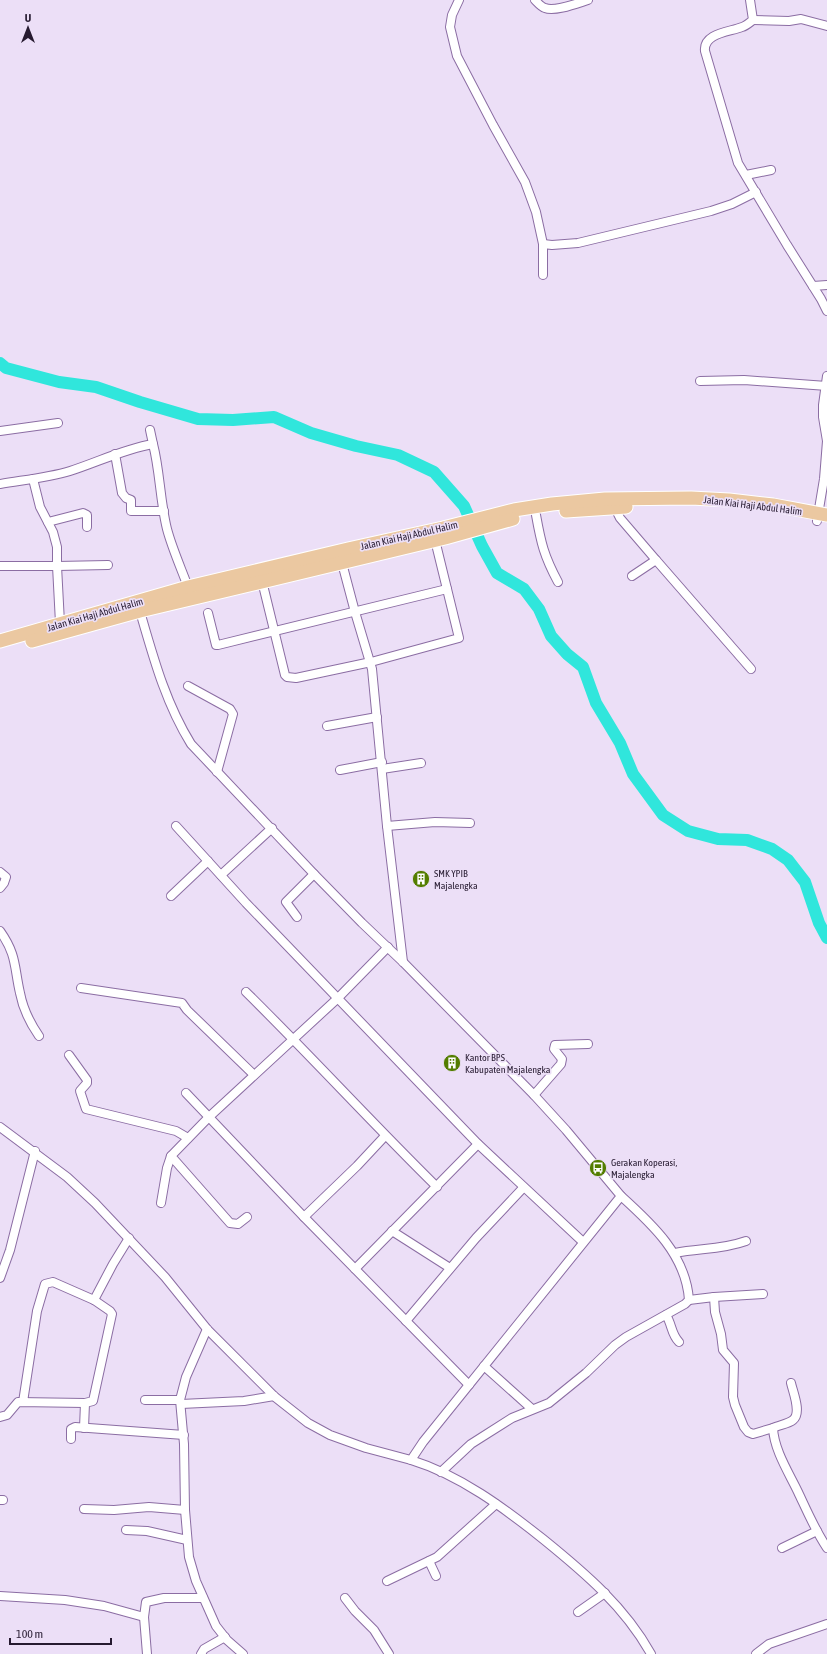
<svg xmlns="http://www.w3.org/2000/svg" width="827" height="1654" font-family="'Asap Condensed',sans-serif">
<rect width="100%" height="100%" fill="#ecdff7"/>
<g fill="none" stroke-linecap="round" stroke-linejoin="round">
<path stroke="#30e6dc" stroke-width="12" d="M0 363 6 368 59 382 96 387 140 402 198 419 233 420 274 417 311 433 356 446 398 455 434 472 464 506 482 546 497 573 524 589 539 609 551 636 567 654 583 667 596 703 620 743 633 774 663 815 688 831 718 839 747 840 772 849 788 860 805 882 819 923 827 938"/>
<defs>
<g id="street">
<path d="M459 0 452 15 450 27 457 56 493 125 525 182 536 212 543 244"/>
<path d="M535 0C538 3 541 7 545 8 555 12 578 3 588 0"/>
<path d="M750 0 753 20C749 23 746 26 742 27 730 32 703 33 705 51L738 163 787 245 821 299 827 311"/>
<path d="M753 20 789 21 801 19 827 26"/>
<path d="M746 175 771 170"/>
<path d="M543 275V244L552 245 578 243 711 211 732 204 756 192"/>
<path d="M813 286 827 285"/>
<path d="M700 381 744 380 827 386"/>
<path d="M0 431 58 423"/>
<path d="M153 444C160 471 160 501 167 529 172 548 181 568 188 587"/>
<path d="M115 454 122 493 126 498 131 500V511H164"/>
<path d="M33 479 40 507 53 532 57 547V566L108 565"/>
<path d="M0 484C23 480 47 478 70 471 98 462 124 449 153 444L150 430"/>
<path d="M615 508 620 518 656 560 632 576"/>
<path d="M536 515C541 543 544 556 558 582"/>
<path d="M817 521 824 479 827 441 823 417V405L827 376"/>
<path d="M48 522 83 513 87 515V527"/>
<path d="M656 560 751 669"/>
<path d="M342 563 355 612 372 669 387 826 403 962"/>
<path d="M0 566H57L60 623"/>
<path d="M262 581 285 675 287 677 296 678 371 662 459 638 435 540"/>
<path d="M208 613 216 645H218L447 589"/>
<path d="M188 686 230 709 233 714 217 772"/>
<path d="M327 726 377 717"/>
<path d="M382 769 421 763"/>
<path d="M340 770 382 762"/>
<path d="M176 826 246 903 478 1144 583 1242"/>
<path d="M387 826 435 822 470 823"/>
<path d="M0 872 6 877 4 883 0 888"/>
<path d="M221 875 272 828"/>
<path d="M171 896 208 861"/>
<path d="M297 917 286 902 314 874"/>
<path d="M0 931C17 955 14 967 20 993 23 1009 30 1023 39 1036"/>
<path d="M81 988 182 1003 187 1010 254 1075"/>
<path d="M246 992C311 1056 372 1123 437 1187"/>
<path d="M69 1055 87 1080V1083L80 1091 86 1109 176 1131 188 1138"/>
<path d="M186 1093 304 1217 469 1385"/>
<path d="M534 1095 561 1064 562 1059 554 1049 555 1045 588 1044"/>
<path d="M0 1127 67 1177 95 1203 165 1277 207 1329 275 1397 308 1423 330 1435 366 1448 411 1460 423 1442 621 1196 566 1130 534 1095 403 962 362 923 314 874 191 744C165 702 153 656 139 608"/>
<path d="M161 1203 167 1168 171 1156"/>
<path d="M247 1217 238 1224 230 1223 171 1156 209 1117 338 998 388 947"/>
<path d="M304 1217 357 1166 385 1136"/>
<path d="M392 1231 450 1268"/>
<path d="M675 1253C700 1248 721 1250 746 1241"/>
<path d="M355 1269 478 1144"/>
<path d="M0 1278 10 1250 35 1151"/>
<path d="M714 1297 715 1312 721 1334 723 1350 734 1363 733 1397 735 1405 744 1427 748 1432 753 1434 773 1428"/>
<path d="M94 1300 113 1264 129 1238"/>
<path d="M689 1300 714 1297 763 1294"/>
<path d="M666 1315C672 1324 671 1334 679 1342"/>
<path d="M406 1321 476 1238 523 1188"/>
<path d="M207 1329 186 1377 180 1400 184 1444 185 1510 189 1557 196 1581 216 1626 227 1640 243 1654"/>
<path d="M484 1366 532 1409"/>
<path d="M791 1383C793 1392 802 1413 793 1420 788 1424 779 1425 773 1428 774 1450 789 1473 798 1492 807 1511 815 1530 827 1548"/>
<path d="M145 1400H180"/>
<path d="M181 1404 244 1401 274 1396"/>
<path d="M0 1417 7 1415 18 1402 85 1403 93 1401 112 1314 110 1311 94 1300 53 1282 45 1284 37 1311 23 1402"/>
<path d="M84 1428 85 1403"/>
<path d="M71 1439V1429L75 1427 184 1435"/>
<path d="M411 1460C460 1475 504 1508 543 1539 585 1573 625 1607 651 1654"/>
<path d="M441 1472 471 1444 482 1437 512 1418 549 1403 586 1373 615 1345 626 1337 685 1304 689 1300C686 1255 652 1224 621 1196"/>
<path d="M0 1500H3"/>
<path d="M84 1509 114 1510 149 1507 185 1510"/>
<path d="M126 1530 147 1531 187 1540"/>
<path d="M782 1548 817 1531"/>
<path d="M429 1561 436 1576"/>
<path d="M387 1581 437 1557 496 1504"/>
<path d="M0 1596 65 1600 104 1606 144 1617"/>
<path d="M345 1598 355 1611 374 1630 389 1654"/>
<path d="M578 1612 605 1593"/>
<path d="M147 1654 144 1617 146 1602 164 1598H203"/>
<path d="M201 1654 204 1649 225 1637"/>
<path d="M756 1654 769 1644 827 1624"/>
</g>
<g id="primary">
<path d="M566 511 626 507"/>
<path d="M0 641 188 587 348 549 443 528 514 510 552 504 605 499 691 498 729 500 773 505 827 515"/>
<path d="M32 641 140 611 445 538 513 519"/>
</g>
</defs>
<use href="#street" stroke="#8b6da3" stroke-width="10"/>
<use href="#primary" stroke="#fff" stroke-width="15"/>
<use href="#street" stroke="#fff" stroke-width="8"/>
<use href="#primary" stroke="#ebc8a1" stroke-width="13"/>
</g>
<defs>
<symbol id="building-disc" viewBox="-11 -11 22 22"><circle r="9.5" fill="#537d00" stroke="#ecdff7"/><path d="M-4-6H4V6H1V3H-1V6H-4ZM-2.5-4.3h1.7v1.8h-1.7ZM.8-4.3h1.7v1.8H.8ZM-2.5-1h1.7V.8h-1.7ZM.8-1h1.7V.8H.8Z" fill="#fff"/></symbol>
<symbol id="bus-disc" viewBox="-11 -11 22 22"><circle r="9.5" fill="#537d00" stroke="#ecdff7"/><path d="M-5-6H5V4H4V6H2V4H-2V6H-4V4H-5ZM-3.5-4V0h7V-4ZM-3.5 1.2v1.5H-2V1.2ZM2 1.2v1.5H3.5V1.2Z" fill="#fff"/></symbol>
</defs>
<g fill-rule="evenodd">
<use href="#building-disc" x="411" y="869" width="20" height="20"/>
<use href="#building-disc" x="442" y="1053" width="20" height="20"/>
<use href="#bus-disc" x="588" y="1158" width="20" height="20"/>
</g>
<g text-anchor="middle" stroke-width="3.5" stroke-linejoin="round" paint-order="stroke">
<g font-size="10" fill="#261a30" stroke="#ecdff7">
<text transform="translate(753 505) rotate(7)" y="4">Jalan Kiai Haji Abdul Halim</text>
<text transform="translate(409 535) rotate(-13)" y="4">Jalan Kiai Haji Abdul Halim</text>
<text transform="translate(95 614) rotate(-16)" y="4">Jalan Kiai Haji Abdul Halim</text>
</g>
<g font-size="10" fill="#261a30" stroke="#ecdff7" text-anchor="start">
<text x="434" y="877">SMK YPIB<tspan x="434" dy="12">Majalengka</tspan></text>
<text x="465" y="1061">Kantor BPS<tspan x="465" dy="12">Kabupaten Majalengka</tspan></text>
<text x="611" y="1166">Gerakan Koperasi,<tspan x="611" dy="12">Majalengka</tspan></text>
</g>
</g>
<g transform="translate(28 28)" stroke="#ecdff7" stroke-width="3" paint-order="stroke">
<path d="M0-3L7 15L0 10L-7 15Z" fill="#261a30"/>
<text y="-6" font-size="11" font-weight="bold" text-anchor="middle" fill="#261a30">U</text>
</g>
<path d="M10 1638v6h101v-6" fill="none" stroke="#261a30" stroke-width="2"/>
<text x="16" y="1638" font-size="12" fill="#261a30" stroke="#ecdff7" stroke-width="3" paint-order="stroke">100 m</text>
</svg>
